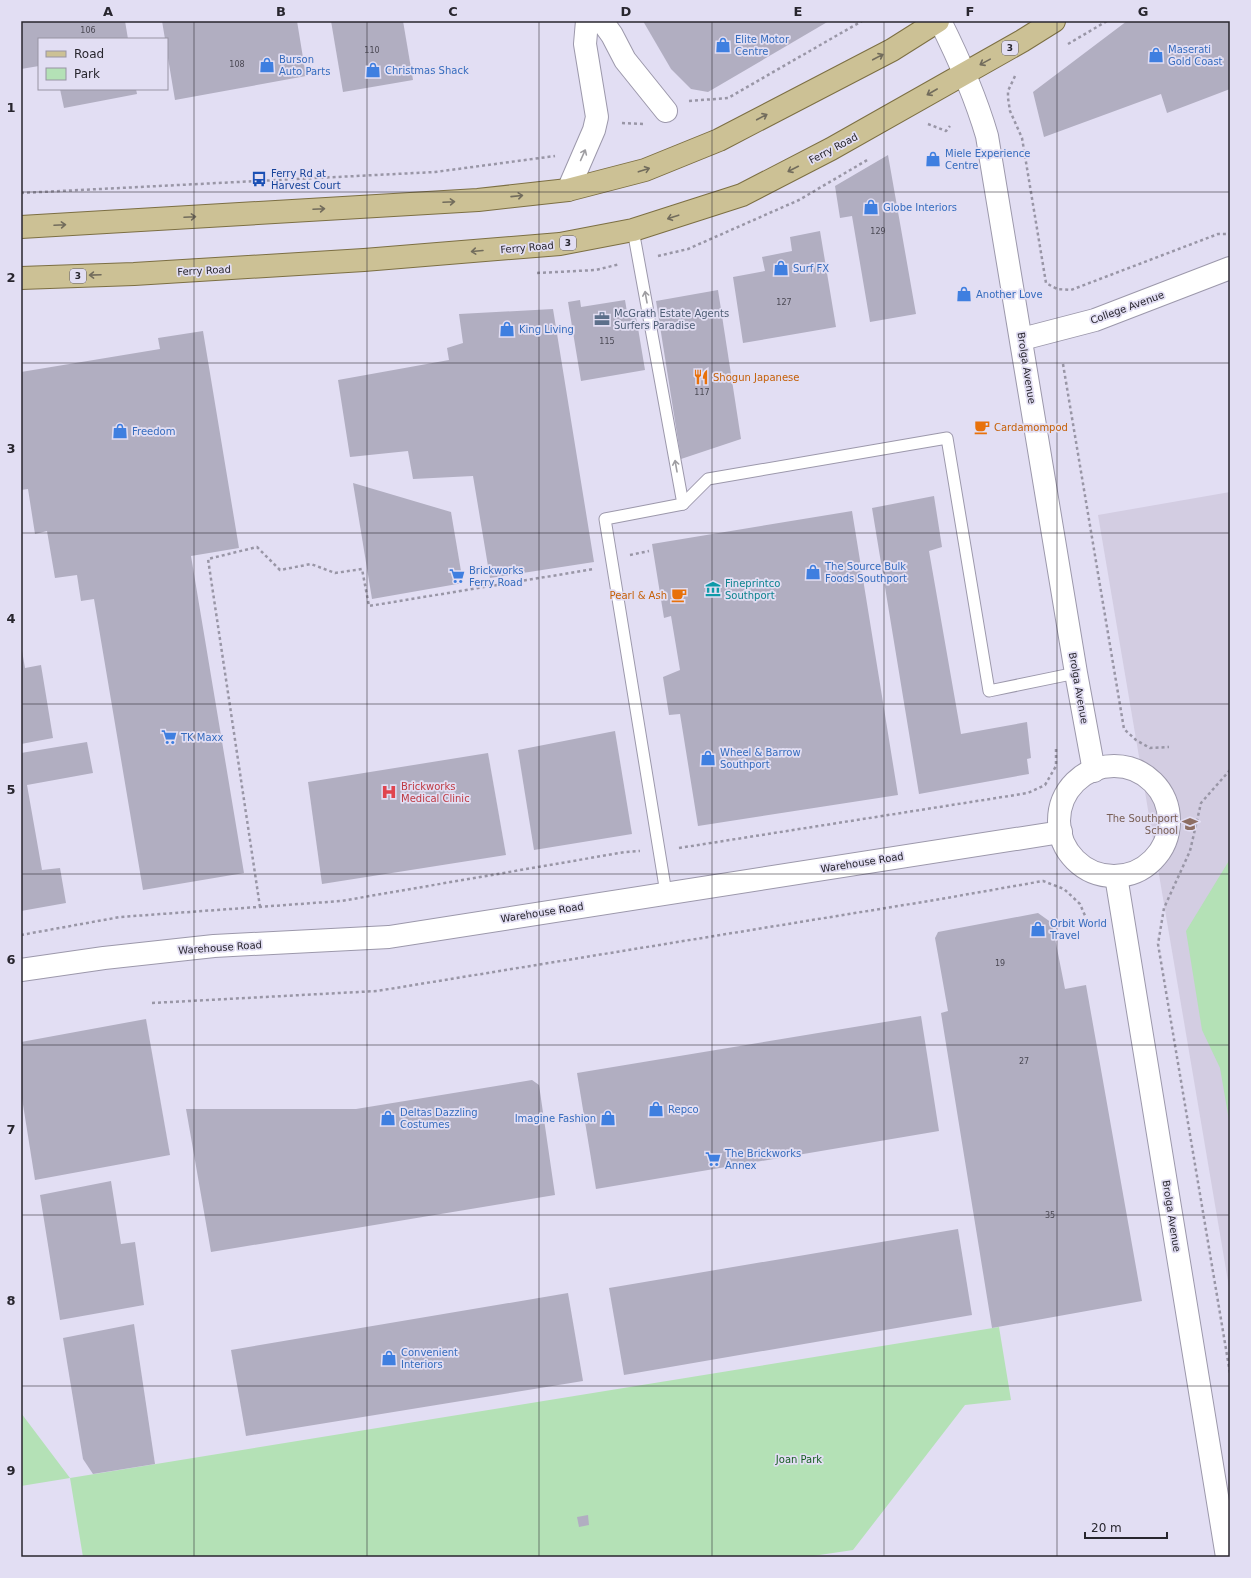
<svg xmlns="http://www.w3.org/2000/svg" width="1251" height="1578" font-family="'DejaVu Sans',sans-serif">
<rect width="100%" height="100%" fill="#e2def3"/>
<path fill="#d3cde2" d="M1230 492V1293L1098 515Z"/>
<g fill="#b4e1b6">
<path d="M1230 859V1126L1220 1068 1202 1030 1186 931Z"/>
<path d="M999 1327 1011 1400 965 1405 853 1550 806 1557H83L70 1478 21 1486V1413L70 1478Z"/>
</g>
<g fill="#b1aec1">
<path d="M21 21H125L128 39H39V66L21 69Z"/>
<path d="M162 21H297L306 76 175 100 167 52V39H165Z"/>
<path d="M331 21H403L413 80 343 92Z"/>
<path d="M643 21H829L708 92 691 89 671 69Z"/>
<path d="M1127 21H1230V89L1167 113 1161 94 1044 137 1033 92Z"/>
<path d="M60 89H136L137 94 64 108Z"/>
<path d="M888 155 916 314 870 322 852 216 840 218 835 186Z"/>
<path d="M820 231 836 327 743 343 733 277 765 271 762 257 792 251 790 237Z"/>
<path d="M718 290 741 439 681 459 656 301Z"/>
<path d="M580 300 581 307 625 300 627 312 635 310 645 370 581 381 568 302Z"/>
<path d="M553 309 594 562 490 578 473 476 413 479 408 451 350 457 338 380 449 360 447 348 463 343 459 314Z"/>
<path d="M203 331 239 548 191 556 244 873 143 890 94 599 81 601 77 575 55 578 47 531 35 534 28 489 21 490V372L160 349 158 338Z"/>
<path d="M353 483 451 512 463 583 372 599Z"/>
<path d="M934 496 942 547 929 551 961 734 1027 722 1031 758 1027 759 1029 774 919 794 872 508Z"/>
<path d="M852 511 898 795 698 826 680 714 669 715 663 677 680 670 671 616 664 618 652 544Z"/>
<path d="M21 645 25 668 41 665 53 738 21 744Z"/>
<path d="M615 731 632 834 534 850 518 750Z"/>
<path d="M87 742 93 773 27 785 42 870 60 868 66 903 21 911V753Z"/>
<path d="M488 753 506 855 322 884 308 782Z"/>
<path d="M1038 913 1052 923 1065 989 1086 985 1142 1301 992 1328 941 1013 948 1011 935 938 938 932Z"/>
<path d="M921 1016 939 1131 596 1189 577 1073Z"/>
<path d="M146 1019 170 1155 35 1180 21 1092V1042Z"/>
<path d="M532 1080 539 1085 555 1195 211 1252 186 1109H356Z"/>
<path d="M111 1181 121 1244 135 1242 144 1305 60 1320 40 1195Z"/>
<path d="M958 1229 972 1315 624 1375 609 1288Z"/>
<path d="M568 1293 583 1381 246 1436 231 1350Z"/>
<path d="M134 1324 155 1464 93 1474 83 1459 63 1338Z"/>
<path d="M588 1515 589 1525 579 1527 577 1517Z"/>
</g>
<g fill="none" stroke-linecap="round" stroke-linejoin="round">
<defs>
<g id="lane">
<path d="M633 230 683 504"/>
<path d="M666 893 605 519 683 504 708 479 947 438 989 691 1076 673"/>
</g>
<g id="street">
<path d="M602 21 612 35 625 60 666 111"/>
<path d="M940 21C959 59 975 95 987 136L1076 673 1094 771"/>
<path d="M568 190 594 130 597 117 585 44 587 21"/>
<path d="M1022 339 1095 320 1230 268"/>
<circle cx="1114" cy="821" r="55"/>
<path d="M1116 876 1227 1557"/>
<path d="M21 970 104 958 214 946 389 937 1061 832"/>
</g>
<g id="primary">
<path d="M21 227 478 200 568 190 645 170 719 140 892 50 938 21"/>
<path d="M21 278 134 274 364 260 560 244 633 230 742 195 831 149 1022 41 1054 21"/>
</g>
</defs>
<use href="#lane" stroke="#9c98ab" stroke-width="13"/>
<use href="#street" stroke="#9c98ab" stroke-width="24"/>
<use href="#primary" stroke="#7c6f43" stroke-width="24"/>
<g stroke="#9996a6" stroke-width="2.5" stroke-dasharray="3 3" stroke-linecap="butt">
<path d="M1068 44 1107 21"/>
<path d="M1015 76 1008 91V98L1010 111 1022 138 1046 283 1057 289 1071 290 1218 234H1230"/>
<path d="M689 101 728 98 862 21"/>
<path d="M622 123 643 124"/>
<path d="M928 124 946 131 950 126"/>
<path d="M21 193 435 172 555 156"/>
<path d="M658 256 688 249 799 200 869 159"/>
<path d="M537 273 596 270 620 264"/>
<path d="M1063 364 1124 729 1136 740 1150 748 1169 747"/>
<path d="M630 555 649 551"/>
<path d="M1230 770 1201 803 1190 851 1164 908 1158 944 1230 1373"/>
<path d="M679 848 1028 793 1045 785 1056 766V747"/>
<path d="M260 907 208 559 257 547 280 570 311 564 335 573 362 569 369 606 594 569"/>
<path d="M21 935 120 917 341 901 625 852 640 851"/>
<path d="M152 1003 377 991 935 900 1043 881 1064 889 1080 904 1086 918"/>
</g>
<use href="#lane" stroke="#fff" stroke-width="11"/>
<use href="#street" stroke="#fff" stroke-width="22"/>
<use href="#primary" stroke="#ccc195" stroke-width="22"/>
</g>
<defs><path id="oneway-shaft" d="M-6 0H5M1.5-3L5.5 0L1.5 3" fill="none" stroke-width="1.6" stroke-linecap="round" stroke-linejoin="round"/></defs>
<g stroke="#726c5c">
<use href="#oneway-shaft" transform="translate(878 57) rotate(-28)"/>
<use href="#oneway-shaft" transform="translate(985 62) rotate(151)"/>
<use href="#oneway-shaft" transform="translate(932 92) rotate(150)"/>
<use href="#oneway-shaft" transform="translate(762 117) rotate(-28)"/>
<use href="#oneway-shaft" transform="translate(793 169) rotate(153)"/>
<use href="#oneway-shaft" transform="translate(644 170) rotate(-18)"/>
<use href="#oneway-shaft" transform="translate(517 196) rotate(-6)"/>
<use href="#oneway-shaft" transform="translate(449 202) rotate(-3)"/>
<use href="#oneway-shaft" transform="translate(319 209) rotate(-3)"/>
<use href="#oneway-shaft" transform="translate(190 217) rotate(-3)"/>
<use href="#oneway-shaft" transform="translate(673 217) rotate(162)"/>
<use href="#oneway-shaft" transform="translate(60 225) rotate(-3)"/>
<use href="#oneway-shaft" transform="translate(477 251) rotate(175)"/>
<use href="#oneway-shaft" transform="translate(95 275) rotate(178)"/>
</g>
<g stroke="#9e9da1">
<use href="#oneway-shaft" transform="translate(583 155) rotate(-66)"/>
<use href="#oneway-shaft" transform="translate(646 297) rotate(-100)"/>
<use href="#oneway-shaft" transform="translate(676 466) rotate(-100)"/>
</g>
<path fill="none" stroke="#28262e" stroke-width="1" stroke-opacity="0.55" d="M194 21V1557M367 21V1557M539 21V1557M712 21V1557M884 21V1557M1057 21V1557M21 192H1230M21 363H1230M21 533H1230M21 704H1230M21 874H1230M21 1045H1230M21 1215H1230M21 1386H1230"/>
<defs>
<symbol id="shop-bare" viewBox="-9 -9 18 18"><path d="M-5-2.5h2.3a2.7 3.5 0 0 1 5.4 0H5L5.5 6h-11ZM-1.5-2.5h3a1.5 2.3 0 0 0-3 0Z" fill="#3f7fe0" stroke="#e2def3" stroke-width="2.5" paint-order="stroke"/></symbol>
<symbol id="bus-bare" viewBox="-9 -9 18 18"><path d="M-5-6H5V4H4V6H2V4H-2V6H-4V4H-5ZM-3.5-4V0h7V-4ZM-3.5 1.2v1.5H-2V1.2ZM2 1.2v1.5H3.5V1.2Z" fill="#1a4fb4" stroke="#e2def3" stroke-width="2.5" paint-order="stroke"/></symbol>
<symbol id="office-bare" viewBox="-9 -9 18 18"><path d="M-6-3h4V-5.5h4V-3h4V5H-6ZM-1-4.5V-3h2v-1.5ZM-6 0V1H6V0Z" fill="#5c6f8a" stroke="#e2def3" stroke-width="2.5" paint-order="stroke"/></symbol>
<symbol id="restaurant-bare" viewBox="-9 -9 18 18"><path d="M-5-6h1v4h1v-4h1v4h1v-4h1v5L-1.5 .5V6h-2V.5L-5-1ZM5-6V6H3V1.5H1.5Q1.5-4 5-6Z" fill="#e8710a" stroke="#e2def3" stroke-width="2.5" paint-order="stroke"/></symbol>
<symbol id="cafe-bare" viewBox="-9 -9 18 18"><path d="M-5.5-4.5H6V0H3Q3 3.5 0 3.5H-2.5Q-5.5 3.5-5.5 0ZM3-3.2v2h1.7v-2ZM-6 4.5H4V6H-6Z" fill="#e8710a" stroke="#e2def3" stroke-width="2.5" paint-order="stroke"/></symbol>
<symbol id="supermarket-bare" viewBox="-9 -9 18 18"><path d="M-6-5.5h2.5l.6 2H6L4.5 2H-2.5L-4.4-4H-6ZM-1.5 3.2a1.3 1.3 0 1 0 .1 0ZM3 3.2a1.3 1.3 0 1 0 .1 0Z" fill="#3f7fe0" stroke="#e2def3" stroke-width="2.5" paint-order="stroke"/></symbol>
<symbol id="museum-bare" viewBox="-9 -9 18 18"><path d="M0-6L6-3V-2H-6V-3ZM-5-1h2V3h-2ZM-1-1h2V3h-2ZM3-1h2V3H3ZM-6 4H6V6H-6Z" fill="#0f9aa8" stroke="#e2def3" stroke-width="2.5" paint-order="stroke"/></symbol>
<symbol id="hospital-bare" viewBox="-9 -9 18 18"><path d="M-5-5h3v3.5h4V-5h3V5h-3V1.5h-4V5h-3Z" fill="#e0444e" stroke="#e2def3" stroke-width="2.5" paint-order="stroke"/></symbol>
<symbol id="school-bare" viewBox="-9 -9 18 18"><path d="M0-5L7-2L0 1L-7-2ZM-4 1L0 2.5L4 1V4Q0 6-4 4Z" fill="#8d6e63" stroke="#e2def3" stroke-width="2.5" paint-order="stroke"/></symbol>
</defs>
<g fill-rule="evenodd">
<use href="#shop-bare" x="712" y="34" width="22" height="22"/>
<use href="#shop-bare" x="1145" y="44" width="22" height="22"/>
<use href="#shop-bare" x="256" y="54" width="22" height="22"/>
<use href="#shop-bare" x="362" y="59" width="22" height="22"/>
<use href="#shop-bare" x="922" y="148" width="22" height="22"/>
<use href="#bus-bare" x="248" y="168" width="22" height="22"/>
<use href="#shop-bare" x="860" y="196" width="22" height="22"/>
<use href="#shop-bare" x="770" y="257" width="22" height="22"/>
<use href="#shop-bare" x="953" y="283" width="22" height="22"/>
<use href="#office-bare" x="591" y="308" width="22" height="22"/>
<use href="#shop-bare" x="496" y="318" width="22" height="22"/>
<use href="#restaurant-bare" x="690" y="366" width="22" height="22"/>
<use href="#cafe-bare" x="971" y="416" width="22" height="22"/>
<use href="#shop-bare" x="109" y="420" width="22" height="22"/>
<use href="#shop-bare" x="802" y="561" width="22" height="22"/>
<use href="#supermarket-bare" x="446" y="565" width="22" height="22"/>
<use href="#museum-bare" x="702" y="578" width="22" height="22"/>
<use href="#cafe-bare" x="668" y="584" width="22" height="22"/>
<use href="#supermarket-bare" x="158" y="726" width="22" height="22"/>
<use href="#shop-bare" x="697" y="747" width="22" height="22"/>
<use href="#hospital-bare" x="378" y="781" width="22" height="22"/>
<use href="#school-bare" x="1179" y="813" width="22" height="22"/>
<use href="#shop-bare" x="1027" y="918" width="22" height="22"/>
<use href="#shop-bare" x="645" y="1098" width="22" height="22"/>
<use href="#shop-bare" x="377" y="1107" width="22" height="22"/>
<use href="#shop-bare" x="597" y="1107" width="22" height="22"/>
<use href="#supermarket-bare" x="702" y="1148" width="22" height="22"/>
<use href="#shop-bare" x="378" y="1347" width="22" height="22"/>
</g>
<g text-anchor="middle" stroke-width="3.5" stroke-linejoin="round" paint-order="stroke">
<g font-size="8" fill="#4a4853">
<text x="88" y="33">106</text>
<text x="372" y="53">110</text>
<text x="237" y="67">108</text>
<text x="878" y="234">129</text>
<text x="784" y="305">127</text>
<text x="607" y="344">115</text>
<text x="702" y="395">117</text>
<text x="1000" y="966">19</text>
<text x="1024" y="1064">27</text>
<text x="1050" y="1218">35</text>
</g>
<g fill="#e2def3" stroke="#605d69" stroke-width="1">
<rect x="1002" y="41" width="16" height="14" rx="3"/>
<rect x="560" y="236" width="16" height="14" rx="3"/>
<rect x="70" y="269" width="16" height="14" rx="3"/>
</g>
<g font-size="9" font-weight="bold" fill="#28262e">
<text x="1010" y="51">3</text>
<text x="568" y="246">3</text>
<text x="78" y="279">3</text>
</g>
<g font-size="10" fill="#366cbe" stroke="#e2def3" text-anchor="start">
<text x="735" y="43">Elite Motor<tspan x="735" dy="12">Centre</tspan></text>
<text x="1168" y="53">Maserati<tspan x="1168" dy="12">Gold Coast</tspan></text>
<text x="279" y="63">Burson<tspan x="279" dy="12">Auto Parts</tspan></text>
<text x="385" y="74">Christmas Shack</text>
<text x="945" y="157">Miele Experience<tspan x="945" dy="12">Centre</tspan></text>
<text x="883" y="211">Globe Interiors</text>
<text x="793" y="272">Surf FX</text>
<text x="976" y="298">Another Love</text>
<text x="519" y="333">King Living</text>
<text x="132" y="435">Freedom</text>
<text x="825" y="570">The Source Bulk<tspan x="825" dy="12">Foods Southport</tspan></text>
<text x="469" y="574">Brickworks<tspan x="469" dy="12">Ferry Road</tspan></text>
<text x="181" y="741">TK Maxx</text>
<text x="720" y="756">Wheel &amp; Barrow<tspan x="720" dy="12">Southport</tspan></text>
<text x="1050" y="927">Orbit World<tspan x="1050" dy="12">Travel</tspan></text>
<text x="668" y="1113">Repco</text>
<text x="400" y="1116">Deltas Dazzling<tspan x="400" dy="12">Costumes</tspan></text>
<text x="596" y="1122" text-anchor="end">Imagine Fashion</text>
<text x="725" y="1157">The Brickworks<tspan x="725" dy="12">Annex</tspan></text>
<text x="401" y="1356">Convenient<tspan x="401" dy="12">Interiors</tspan></text>
</g>
<g font-size="10" fill="#28262e" stroke="#e2def3">
<text transform="translate(833 148) rotate(-28)" y="4">Ferry Road</text>
<text transform="translate(527 247) rotate(-5)" y="4">Ferry Road</text>
<text transform="translate(204 270) rotate(-3)" y="4">Ferry Road</text>
<text transform="translate(1127 307) rotate(-20)" y="4">College Avenue</text>
<text transform="translate(1027 368) rotate(81)" y="4">Brolga Avenue</text>
<text transform="translate(1079 688) rotate(80)" y="4">Brolga Avenue</text>
<text transform="translate(862 862) rotate(-9)" y="4">Warehouse Road</text>
<text transform="translate(542 912) rotate(-9)" y="4">Warehouse Road</text>
<text transform="translate(220 947) rotate(-4)" y="4">Warehouse Road</text>
<text transform="translate(1172 1216) rotate(81)" y="4">Brolga Avenue</text>
</g>
<g font-size="10" fill="#164399" stroke="#e2def3" text-anchor="start">
<text x="271" y="177">Ferry Rd at<tspan x="271" dy="12">Harvest Court</tspan></text>
</g>
<g font-size="10" fill="#4e5e75" stroke="#e2def3" text-anchor="start">
<text x="614" y="317">McGrath Estate Agents<tspan x="614" dy="12">Surfers Paradise</tspan></text>
</g>
<g font-size="10" fill="#c56008" stroke="#e2def3" text-anchor="start">
<text x="713" y="381">Shogun Japanese</text>
<text x="994" y="431">Cardamompod</text>
<text x="667" y="599" text-anchor="end">Pearl &amp; Ash</text>
</g>
<g font-size="10" fill="#0d838f" stroke="#e2def3" text-anchor="start">
<text x="725" y="587">Fineprintco<tspan x="725" dy="12">Southport</tspan></text>
</g>
<g font-size="10" fill="#be3a42" stroke="#e2def3" text-anchor="start">
<text x="401" y="790">Brickworks<tspan x="401" dy="12">Medical Clinic</tspan></text>
</g>
<g font-size="10" fill="#785e54" stroke="#e2def3" text-anchor="end">
<text x="1178" y="822">The Southport<tspan x="1178" dy="12">School</tspan></text>
</g>
<g font-size="10" fill="#155c21" stroke="#e2def3">
<text x="799" y="1463">Joan Park</text>
</g>
</g>
<rect width="1251" height="1578" fill="none" stroke="#e2def3" stroke-width="44"/>
<rect x="38" y="38" width="130" height="52" fill="#e2def3" stroke="#9894a4"/>
<rect x="46" y="51" width="20" height="6" fill="#ccc195" stroke="#9894a4"/>
<text x="74" y="58" font-size="12" fill="#28262e">Road</text>
<rect x="46" y="68" width="20" height="12" fill="#b4e1b6" stroke="#9894a4"/>
<text x="74" y="78" font-size="12" fill="#28262e">Park</text>
<path d="M1085 1532v6h82v-6" fill="none" stroke="#28262e" stroke-width="2"/>
<text x="1091" y="1532" font-size="12" fill="#28262e" stroke="#e2def3" stroke-width="3" paint-order="stroke">20 m</text>
<rect x="22" y="22" width="1207" height="1534" fill="none" stroke="#28262e" stroke-width="1.5"/>
<g font-size="13" text-anchor="middle" font-weight="bold" fill="#28262e">
<text x="108" y="16">A</text>
<text x="281" y="16">B</text>
<text x="453" y="16">C</text>
<text x="626" y="16">D</text>
<text x="798" y="16">E</text>
<text x="970" y="16">F</text>
<text x="1143" y="16">G</text>
<text x="11" y="112">1</text>
<text x="11" y="282">2</text>
<text x="11" y="453">3</text>
<text x="11" y="623">4</text>
<text x="11" y="794">5</text>
<text x="11" y="964">6</text>
<text x="11" y="1134">7</text>
<text x="11" y="1305">8</text>
<text x="11" y="1475">9</text>
</g>
</svg>
